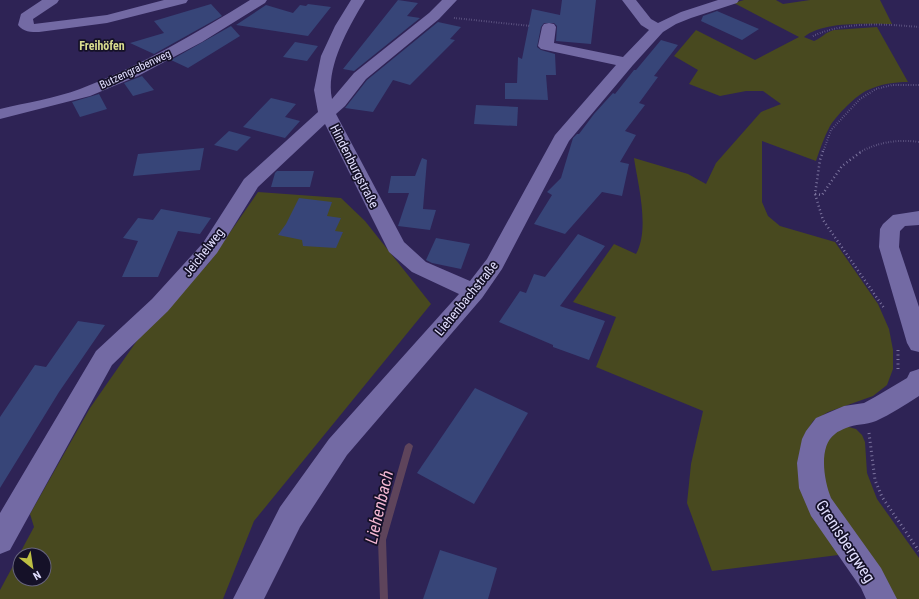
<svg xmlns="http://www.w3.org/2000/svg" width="919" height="599" font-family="'Roboto Condensed',sans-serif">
<rect width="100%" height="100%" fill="#2e2355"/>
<g fill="#48491f" fill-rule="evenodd">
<path d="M744 0H776L783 4 810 0H880L892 24C868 24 823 21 804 37L814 41C822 38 825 32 834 30L877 27 908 82C894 82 881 84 868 90 856 95 837 115 830 126 824 137 820 149 816 161L762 141V202L768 216 780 226 835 242 878 304 889 329 893 350V369L887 385 873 396 828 412 813 421 802 440 846 554 712 571 687 503 691 464 703 411 596 367 616 317 573 302 614 244 636 254C650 229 638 185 634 158L688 174 706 184 716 163 761 112 781 104 763 91H746L720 96 689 84 698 70 674 56 696 30 755 60 799 37 734 3Z"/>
<path d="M258 192 341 198 365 221 431 304 254 521 223 599H0V590L34 527 30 514 90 408 143 332 208 264ZM20 555H44V579H20Z"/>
<path d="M845 426 856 429 862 435 865 442 867 473 877 499 919 558V599H888L846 533 819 473 827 436Z"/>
</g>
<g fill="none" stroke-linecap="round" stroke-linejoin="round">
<path fill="#5e445b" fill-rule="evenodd" d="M409 443 411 444 413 446 386 540 388 599H380L378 540 405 446 407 444Z"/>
</g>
<g fill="#374578">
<path d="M398 0 418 3 407 16 420 18 354 71 343 69Z"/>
<path d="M562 0H596L591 44 556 41 557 26 554 23H544L541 27 537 47 541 50 555 54 556 75H546L548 100 505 99V83H517L518 57 522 59 532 9 560 15Z"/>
<path d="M211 4 222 16 154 54 130 43 164 33 154 21Z"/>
<path d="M308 4 331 7 308 36 236 25 266 5 293 13 300 5 306 6Z"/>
<path d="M717 11 759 29 742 40 701 21 703 16Z"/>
<path d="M438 22 461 27 450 39 455 40 410 85 393 80 373 112 345 108 367 80Z"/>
<path d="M231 26 240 36 188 68 171 60Z"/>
<path d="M661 40 678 45 654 76 658 77 639 103 645 105 625 131 636 135 620 162 629 164 622 196 602 192 565 234 534 224 552 195 547 192 561 178 573 138 577 134H579L594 114 613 93 615 94 634 70H636Z"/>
<path d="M295 42 318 46 307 61 283 57Z"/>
<path d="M142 76 154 90 133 96 124 83Z"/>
<path d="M99 94 107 109 80 117 72 102Z"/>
<path d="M271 98 296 104 285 117 300 121 285 138 243 127Z"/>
<path d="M476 105 518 107 517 126 474 124Z"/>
<path d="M229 131 251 137 237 151 214 145Z"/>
<path d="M204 148 200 170 133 176 138 154Z"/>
<path d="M422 158 427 160 423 209 436 210 430 230 398 226 409 193H388L391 176H415Z"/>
<path d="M277 171H314L310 187H271L275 173Z"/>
<path d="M299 198 332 202 327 216 341 218 335 231 343 232 336 248 303 246 302 240 278 235 286 224Z"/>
<path d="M161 209 211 218 200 234 178 231 158 277H122L138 241 123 238 138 218 153 220Z"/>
<path d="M578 234 605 246 560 306 605 321 589 360 553 347V345L499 322 520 291 526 293 534 274 545 277Z"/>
<path d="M436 238 470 244 461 269 432 263 426 260Z"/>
<path d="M78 321 105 325 59 392 0 488V417L35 365 46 367Z"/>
<path d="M475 388 528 413 474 504 417 473Z"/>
<path d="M440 550 497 568 488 599H423Z"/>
</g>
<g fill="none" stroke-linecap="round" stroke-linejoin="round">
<g stroke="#7e76a0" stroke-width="2" stroke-dasharray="0.5 2" stroke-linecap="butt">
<path d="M454 18 531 26"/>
<path d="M813 36C846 21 884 24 919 27"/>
<path d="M823 152 831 130 860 99 876 89 892 85H919"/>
<path d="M860 152C879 142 898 139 919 142"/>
</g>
<g stroke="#7e76a0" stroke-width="2.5" stroke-dasharray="1 3" stroke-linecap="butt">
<path d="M823 151 820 160 815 194 823 220 884 308"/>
<path d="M815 194 822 195 842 166 862 151"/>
</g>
<g stroke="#7e76a0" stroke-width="3" stroke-dasharray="1 3.5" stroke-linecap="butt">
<path d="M898 350V369"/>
<path d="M869 433 875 480 882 497 919 551"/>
</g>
<g fill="#736aa4" fill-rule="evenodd">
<path d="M42 0H59L57 3 33 19 34 24 107 15 164 0H188L186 3 107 23 39 32C31 32 23 32 18 25L21 14Z"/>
<path d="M250 0H267L265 3 202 42 138 76 90 96 0 119V109C25 103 56 98 80 89 140 66 195 34 250 0Z"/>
<path d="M351 0H365C349 26 325 68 332 99L354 73 429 13 442 0H457L439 19 366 79 345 106 336 114 404 242 426 262 470 281 487 259 555 135 616 65 541 49 538 46 542 27 544 24 549 23 554 24 556 27 554 43 623 57 649 30 641 25 622 0H636L651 19 658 23 681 12 718 0H739L737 3 691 18 676 24 663 32 633 65 569 141 502 269 482 298 347 455 300 527 264 599H233L280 507 329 439 459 294 412 272 389 252 325 124 258 187 217 253 168 311 112 365 10 550 0 554V513L96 351 152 299 203 243 244 179 318 112 314 90 321 56 335 26Z"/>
<path d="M919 211V225L905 226 900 231 899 247 919 307V352L911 350 907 343 879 247 880 229 883 224 893 215Z"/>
<path d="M919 369V396C905 405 891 414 876 421 866 425 855 424 846 428 842 430 838 431 835 434 818 446 824 481 831 498L881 568 897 599H866L861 588 811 516 799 488 797 463 802 439 806 431 816 418 844 406 864 403 875 397 907 378 910 372Z"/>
</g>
</g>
<g text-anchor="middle" stroke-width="3.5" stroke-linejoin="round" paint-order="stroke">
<g font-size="11" fill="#e0ddfd" stroke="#151128">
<text transform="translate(135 69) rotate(-25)" y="4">Butzengrabenweg</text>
</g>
<g font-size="12" font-weight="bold" fill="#d9dc8e" stroke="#151128">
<text x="102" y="50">Freihöfen</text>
</g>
<g font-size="13" fill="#e0ddfd" stroke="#151128">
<text transform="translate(355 166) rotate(63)" y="5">Hindenburgstraße</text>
<text transform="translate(203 252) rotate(-52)" y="5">Jeichelweg</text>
<text transform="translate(466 298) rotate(-51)" y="5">Liehenbachstraße</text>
</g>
<g font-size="16" fill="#e0ddfd" stroke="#151128">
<text transform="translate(846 541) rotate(57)" y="6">Grenisbergweg</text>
</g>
<g font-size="17" font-style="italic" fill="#f4b7d3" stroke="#151128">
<text transform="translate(379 507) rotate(-77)" y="6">Liehenbach</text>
</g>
</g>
<g transform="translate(32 567) rotate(150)"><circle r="19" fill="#151128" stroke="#66637d"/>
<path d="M0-3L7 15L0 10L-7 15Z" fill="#bdbf43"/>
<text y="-6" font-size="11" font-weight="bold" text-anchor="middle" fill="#e0ddfd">N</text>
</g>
</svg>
